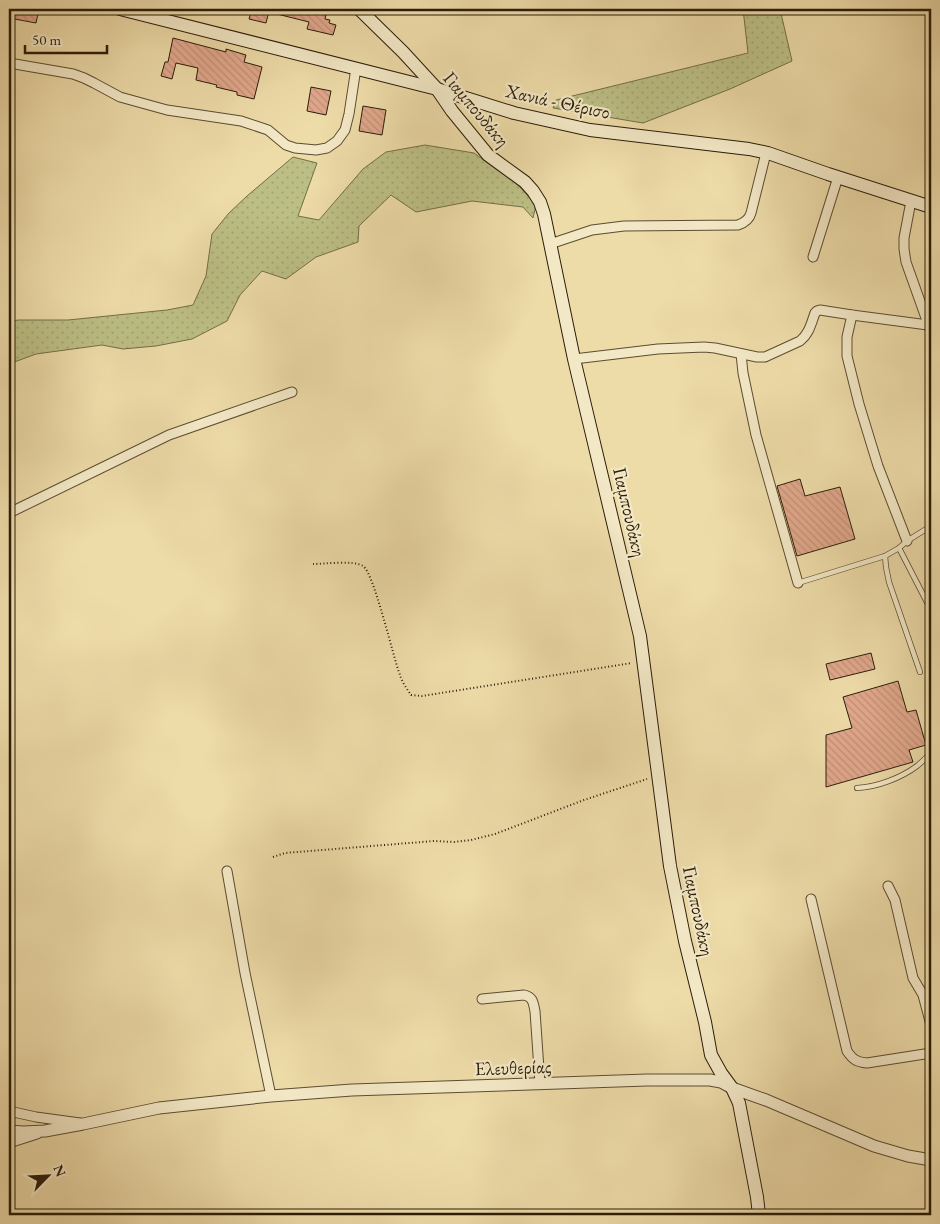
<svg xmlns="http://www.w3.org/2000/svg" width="940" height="1224" font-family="'EB Garamond',serif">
<defs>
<pattern id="grass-dots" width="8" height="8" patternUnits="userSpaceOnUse" patternTransform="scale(1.25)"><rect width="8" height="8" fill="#bcbf85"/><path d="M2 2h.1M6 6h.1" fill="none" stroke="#a2a472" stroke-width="1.8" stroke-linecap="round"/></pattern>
<pattern id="building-back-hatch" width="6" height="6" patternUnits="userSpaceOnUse" patternTransform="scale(1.25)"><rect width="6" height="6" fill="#e1a78c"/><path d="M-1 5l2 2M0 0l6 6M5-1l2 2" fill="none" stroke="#c18f77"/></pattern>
</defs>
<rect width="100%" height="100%" fill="#eddba8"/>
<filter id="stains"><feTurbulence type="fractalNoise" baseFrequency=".004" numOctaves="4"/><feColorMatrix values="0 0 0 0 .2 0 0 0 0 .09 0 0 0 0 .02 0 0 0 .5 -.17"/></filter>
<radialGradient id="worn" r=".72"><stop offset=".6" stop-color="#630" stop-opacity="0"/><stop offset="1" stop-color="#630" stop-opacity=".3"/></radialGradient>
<g fill="url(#grass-dots)" stroke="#746e47">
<path d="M743 9H780L792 61 730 89 643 123 553 108 556 100 748 53Z"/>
<path d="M425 145 474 153 518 185 536 205 533 218 523 207 472 201 416 212 391 195 359 226 358 242 316 257 286 279 262 271 240 295 227 321 192 339 156 346 123 349 102 345 36 354 9 364V321L19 320H68L167 310 193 305 206 276 212 234 229 213 247 196 293 157 317 163 298 216 319 220 363 169 386 152Z"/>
</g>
<g fill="url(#building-back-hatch)" stroke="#2b1d09">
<path d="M9 9H39L36 23 9 18Z"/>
<path d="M252 9H305V10L326 15 325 19 330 20 329 23 336 25 333 35 307 29 309 22 269 12V11L266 23 249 19Z"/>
<path d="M173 38 226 52V49L246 55 244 62 262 67 254 99 237 95V92L216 87 217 85 196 80 198 68 176 63 172 79 161 76 165 62H168Z"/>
<path d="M311 87 331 91 326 115 307 111Z"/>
<path d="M363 106 386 110 382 135 359 131Z"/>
<path d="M800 479 805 496 840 487 855 539 797 556 777 486Z"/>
<path d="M871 653 875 669 830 680 826 664Z"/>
<path d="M898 681 907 712 916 710 926 745 909 750 913 762 826 787V735L852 728 843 697Z"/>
</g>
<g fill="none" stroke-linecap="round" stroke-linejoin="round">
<defs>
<g id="service">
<path d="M899 548 931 610"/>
<path d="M885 556 886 567 889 582 920 672"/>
<path d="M798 583 885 556 899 548 907 541 931 526"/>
<path d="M857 788C877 787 901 778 917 766 922 762 927 757 931 752"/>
</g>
<g id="minor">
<path d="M9 63 73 74 84 78 94 83 120 97 167 110 241 121 268 130 286 145 295 148 316 150 327 148 337 141 345 130 349 114 356 68"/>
<path d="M911 201 904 238V249L906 262 931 332"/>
<path d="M550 244 592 230 624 226 738 225C744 223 749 220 751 213L766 153"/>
<path d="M813 257 838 177"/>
<path d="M852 315 847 337V356L859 404 878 466 907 541"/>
<path d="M741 354 743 373 756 435 798 583"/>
<path d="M574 359 658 349 704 347 715 348 757 357H765L800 341C809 334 811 324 815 313L817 311 820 310 852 315 928 325"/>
<path d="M9 513 169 435 292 392"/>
<path d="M227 871 245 973 271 1096"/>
<path d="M888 886 895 900 913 978 923 995 931 1025"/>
<path d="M811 899 847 1051C853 1060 857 1062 867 1063L931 1053"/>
<path d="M482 999 524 995C533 997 533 1002 535 1011L540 1084"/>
<path d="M9 1111 36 1117 80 1123"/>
<path d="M9 1143 37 1134"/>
</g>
<path id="tertiary" d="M9 1131 23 1132 45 1131 83 1124 159 1108 271 1096 352 1090 647 1080H710L721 1082 732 1088 766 1100 874 1146 908 1156 931 1160"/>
<g id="secondary">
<path d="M120 9 437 89 514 113 590 130 749 149 768 153 828 174 931 207"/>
<path d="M359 9 403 52 437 89 452 111 488 155 525 182 533 191 540 202 544 214 574 359 640 636 670 866 685 941 705 1022 711 1055 721 1073 732 1088 739 1103 757 1197 759 1215"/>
</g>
</defs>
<use href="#service" stroke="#5c4c31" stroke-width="6"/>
<use href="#minor" stroke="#5c4c31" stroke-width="11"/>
<use href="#tertiary" stroke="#5c4c31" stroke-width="13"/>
<use href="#secondary" stroke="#2b1d09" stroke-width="14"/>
<g stroke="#2b1d09" stroke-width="2" stroke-dasharray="1 2.5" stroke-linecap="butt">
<path d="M313 564C324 564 354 560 363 566 374 573 393 657 400 675 402 682 407 689 411 695L422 696 632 663"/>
<path d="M273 857 285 853 434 841 454 842 471 840 495 834 584 800 647 779"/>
</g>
<use href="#service" stroke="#f3e8c6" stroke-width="4.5"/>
<use href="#minor" stroke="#f3e8c6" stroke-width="9"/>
<use href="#tertiary" stroke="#f3e8c6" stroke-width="11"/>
<use href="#secondary" stroke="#f3e8c6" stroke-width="12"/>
</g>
<g text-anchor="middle" stroke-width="4.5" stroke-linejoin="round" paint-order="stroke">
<g font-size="19" fill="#2b1d09" stroke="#f3e8c6">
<text transform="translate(558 101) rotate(12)" y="7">Χανιά - Θέρισο</text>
<text transform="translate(477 109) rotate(50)" y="7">Γιαμπουδάκη</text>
<text transform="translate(630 512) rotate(77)" y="7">Γιαμπουδάκη</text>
<text transform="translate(699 911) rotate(78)" y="7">Γιαμπουδάκη</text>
<text transform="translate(513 1067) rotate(-2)" y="7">Ελευθερίας</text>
</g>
</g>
<rect width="940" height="1224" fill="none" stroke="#eddba8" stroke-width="30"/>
<rect x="10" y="10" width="920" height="1204" fill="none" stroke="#2b1d09" stroke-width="2.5"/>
<rect x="15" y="15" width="910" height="1194" fill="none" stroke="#2b1d09"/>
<g transform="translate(48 1176) rotate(66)" stroke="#f3e8c6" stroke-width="4" paint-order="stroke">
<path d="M0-4L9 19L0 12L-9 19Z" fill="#2b1d09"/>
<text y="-8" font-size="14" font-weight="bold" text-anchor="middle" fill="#2b1d09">N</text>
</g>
<path d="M25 45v8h82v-8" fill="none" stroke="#2b1d09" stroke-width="2.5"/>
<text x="32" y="45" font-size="15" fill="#2b1d09" stroke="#f3e8c6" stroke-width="4" paint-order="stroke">50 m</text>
<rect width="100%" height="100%" filter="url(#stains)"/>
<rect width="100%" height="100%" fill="url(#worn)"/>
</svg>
